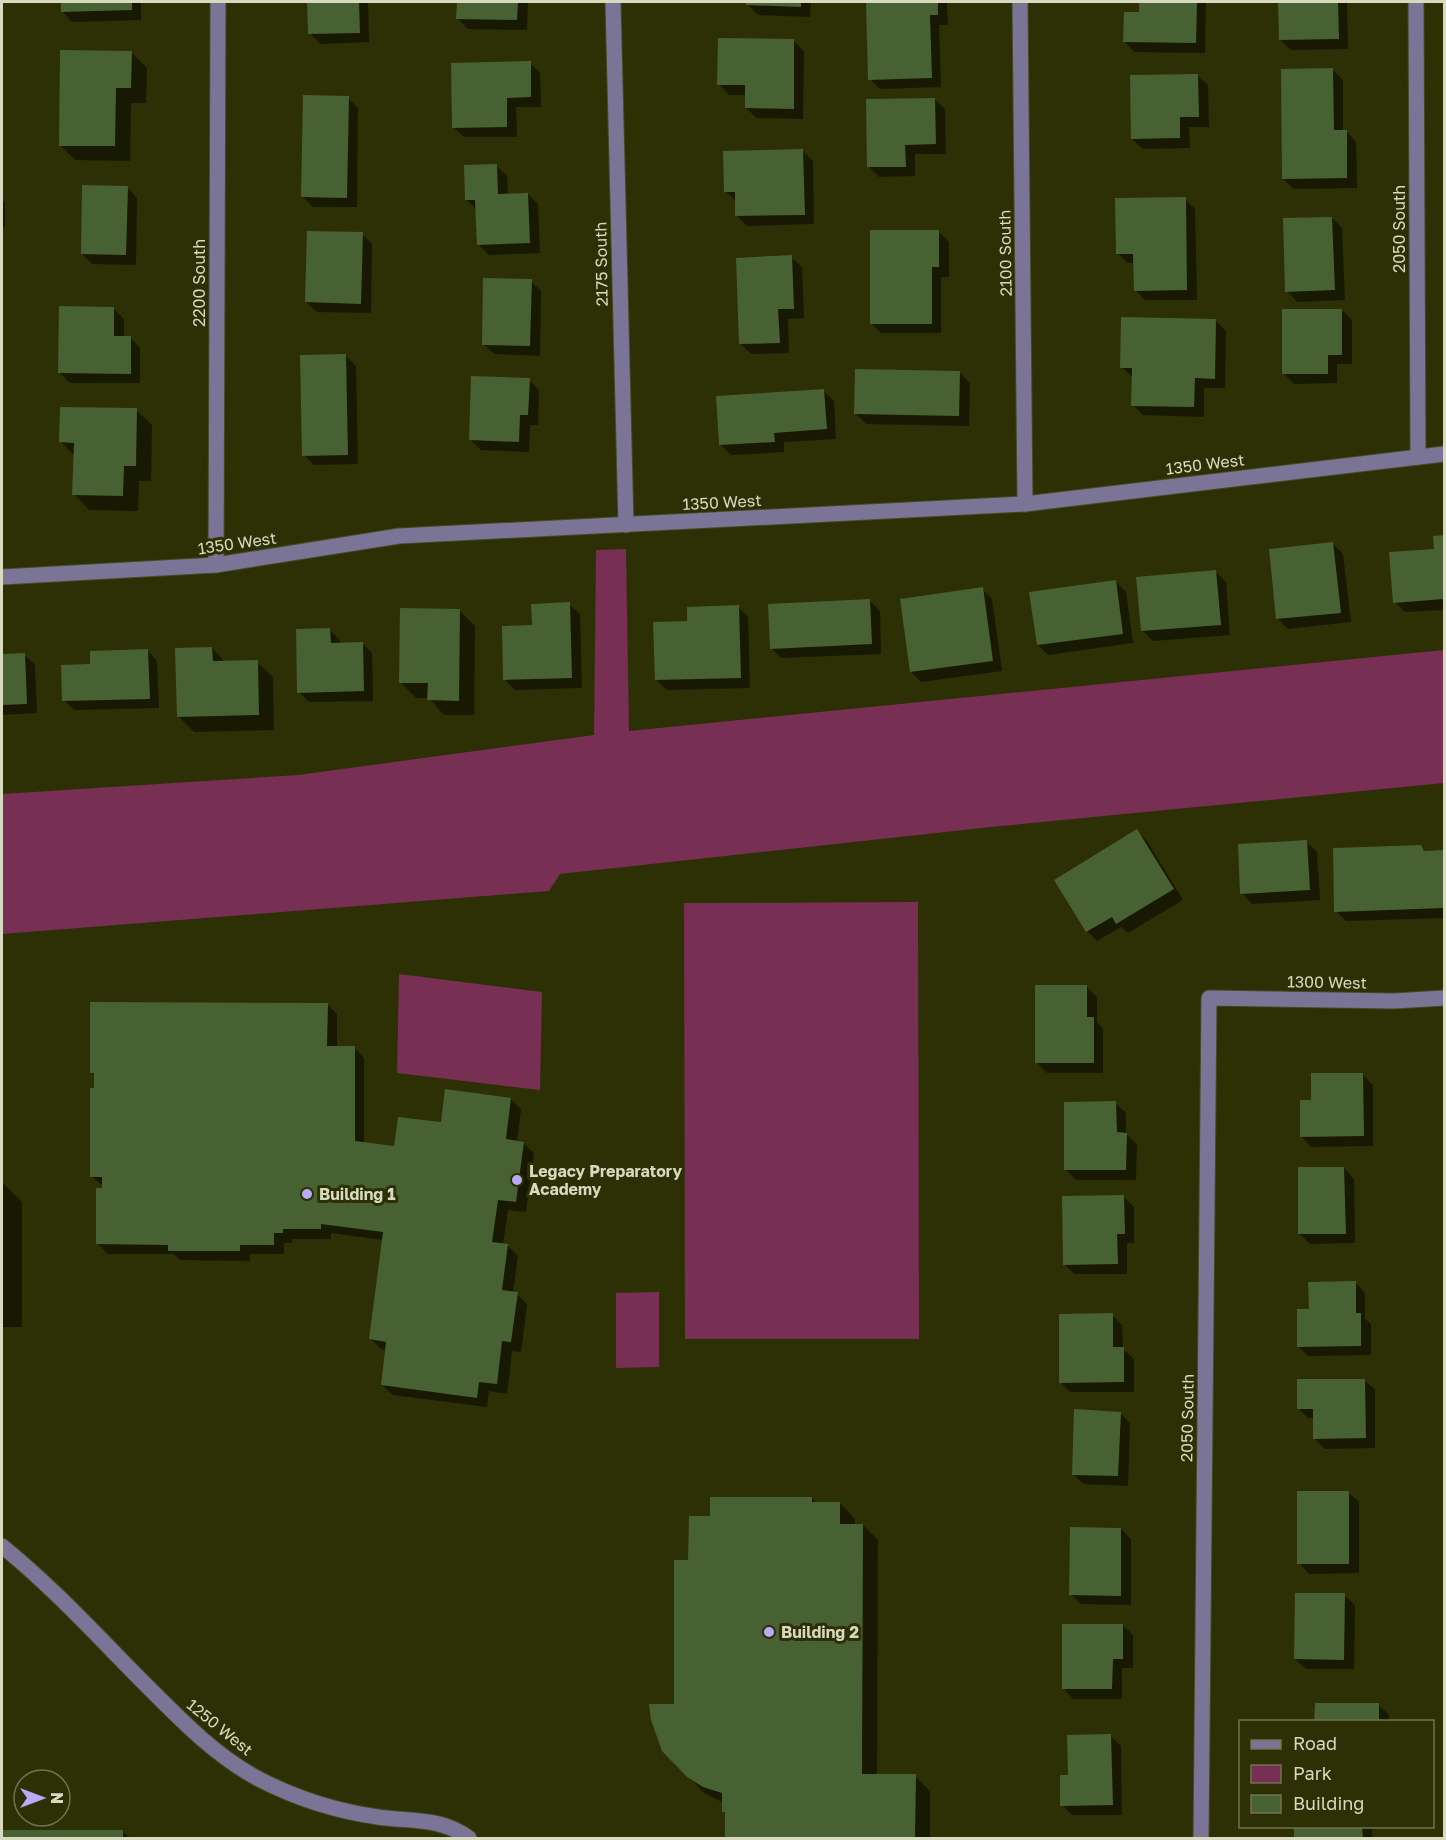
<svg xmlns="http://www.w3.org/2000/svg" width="1446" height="1840" font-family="'Golos Text',sans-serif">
<rect width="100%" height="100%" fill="#2d2f05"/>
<g fill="#772f53">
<path d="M626 549 629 731 1444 650V783L991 827 560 874 549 891 2 934V794L298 775 594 735 596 550Z"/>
<path d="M918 902 919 1339H685L684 903Z"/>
<path d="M399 974 542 992 540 1090 397 1073Z"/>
<path d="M659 1292V1367L616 1368V1293Z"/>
</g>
<g fill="#0007">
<path d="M62 2H141V20L72 22 62 11Z"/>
<path d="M309 2H368L369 42 320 44 310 33Z"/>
<path d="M458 2H539V3H528L527 30 468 29 458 19Z"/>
<path d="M748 2H811L810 17 758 15 747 4Z"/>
<path d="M868 2H947L948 25H939L941 87 880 89 870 79Z"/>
<path d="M1141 2H1206L1205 53 1134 52 1124 41 1141 14Z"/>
<path d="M1279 2H1347L1348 49 1291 50 1280 40Z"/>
<path d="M794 41 804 51 803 119 757 118 746 108V95H729L719 84Z"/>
<path d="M131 52 147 68 146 103H131L130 161 75 160 60 145Z"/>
<path d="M530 63 540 73 541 107H516L517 137H464L453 127Z"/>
<path d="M1333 70 1343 80V131H1346L1356 142 1357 188 1294 189 1283 179Z"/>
<path d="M1197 75 1208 85 1209 127H1189L1190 148 1143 149 1132 139Z"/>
<path d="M348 98 358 108 357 207H313L302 196Z"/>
<path d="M934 99 945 109 946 154H915V176L879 177 869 167Z"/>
<path d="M802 150 813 161 814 224 747 226 737 216V202L726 192Z"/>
<path d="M497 166 507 176 508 195 528 194 538 204 540 253 489 255 478 244 477 210 466 199Z"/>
<path d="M127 187 137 198 136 265 92 264 82 254Z"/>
<path d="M2 199 5 203V227H2Z"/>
<path d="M1185 199 1195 209 1197 300H1145L1135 290V263H1128L1117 253Z"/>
<path d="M1332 218 1342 228 1345 300 1297 302 1287 291Z"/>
<path d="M939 232 949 242V277H941V333H881L871 323Z"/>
<path d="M362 234 372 244 371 313 317 312 306 302Z"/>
<path d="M791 257 802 267 804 318 788 319 789 353 751 354 741 344Z"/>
<path d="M531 281 541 291 540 356 494 354 483 344Z"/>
<path d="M113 308 124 319V337H130L140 348V383H70L59 372Z"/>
<path d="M1342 310 1352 320V364H1337V383L1294 384 1284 374Z"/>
<path d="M1216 321 1226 331 1225 388H1204V417L1143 415 1133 405 1132 377 1122 367Z"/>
<path d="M346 356 356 366 358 464 314 465 304 455Z"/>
<path d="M959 372 970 383 969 426 866 424 856 414Z"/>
<path d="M529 380 539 390 538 425H530L529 452 481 450 471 440Z"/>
<path d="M824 391 834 401 836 439 784 442V452L731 455 721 445Z"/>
<path d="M136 410 152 425 151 481H139L138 511 89 510 74 494 75 456 61 442Z"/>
<path d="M1444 536V610L1405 612 1395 602 1436 550 1435 537Z"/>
<path d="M1333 544 1343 554 1351 622 1288 629 1278 619Z"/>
<path d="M1216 572 1226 582 1230 635 1153 641 1142 630Z"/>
<path d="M1115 581 1126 592 1133 643 1048 655 1038 645Z"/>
<path d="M982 589 992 599 1002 671 921 682 911 672Z"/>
<path d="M870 601 880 611 881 654 781 658 771 648Z"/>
<path d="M569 604 580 614 582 688 515 690 505 680 533 626Z"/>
<path d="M738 607 748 617 750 688 667 690 656 680Z"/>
<path d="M460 611 475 626 474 715H444L429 698H416L400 682Z"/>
<path d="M330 630 340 640V644L362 643 372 653 373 701 309 702 299 692Z"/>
<path d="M212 648 226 663 257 662 273 677 274 730 194 732 179 717Z"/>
<path d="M147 650 157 661 159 708 74 710 64 700 91 666Z"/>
<path d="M25 655 35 665 37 713 2 715V656Z"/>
<path d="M1137 831 1147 841 1183 900 1128 933 1121 927 1097 941 1087 931Z"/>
<path d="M1307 842 1317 852 1320 900 1252 904 1242 893Z"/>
<path d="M1420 847 1425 852 1444 851V918L1346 921 1336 911Z"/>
<path d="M1086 986 1097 997V1022L1103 1029V1073H1047L1037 1063Z"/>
<path d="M327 1004 337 1014V1047H354L364 1058V1143L395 1147 443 1124 511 1099 521 1109 517 1142 523 1143 534 1153 526 1212 508 1210 503 1245 508 1246 518 1256 513 1293 517 1294 527 1304 521 1352 512 1351 507 1394 489 1391 487 1407 393 1395 382 1385 387 1350 381 1349 371 1339 383 1240 331 1233V1239H292V1243H284V1254H250V1261L180 1260 174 1254H108L98 1244 103 1186 91 1176 96 1077 91 1072Z"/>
<path d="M1363 1075 1373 1085V1146L1311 1147 1301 1136 1312 1102Z"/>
<path d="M1115 1103 1126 1113V1134L1137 1144 1136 1180H1076L1066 1170Z"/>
<path d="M1344 1168 1354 1179 1355 1243 1310 1244 1300 1234Z"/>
<path d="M2 1182 22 1202V1327H2Z"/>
<path d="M1124 1197 1134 1207V1243H1127V1274H1074L1064 1264Z"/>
<path d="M1355 1282 1365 1293V1319L1371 1324V1355L1308 1356 1298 1346 1311 1311Z"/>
<path d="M1112 1315 1122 1325 1123 1349 1134 1359V1392H1070L1060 1382Z"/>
<path d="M1364 1380 1375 1390V1448L1325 1449 1314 1438V1418H1308L1298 1408Z"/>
<path d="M1120 1413 1130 1423 1128 1486 1083 1484 1073 1474Z"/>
<path d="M1348 1492 1359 1502V1573L1309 1574 1299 1563Z"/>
<path d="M812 1498 816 1503H840L855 1519V1525H863L878 1540 877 1776H915L930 1791V1838H726V1814L724 1811V1803L704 1793 688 1776 675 1706 690 1562 711 1518Z"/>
<path d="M1121 1529 1131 1539V1605L1081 1604 1071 1594Z"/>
<path d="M1344 1595 1355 1605 1354 1669H1306L1295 1659Z"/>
<path d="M1123 1625 1133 1635V1668H1122V1699H1073L1063 1688Z"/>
<path d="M1379 1705 1389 1715V1722H1316Z"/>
<path d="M1110 1736 1121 1746 1122 1815H1072L1062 1805 1070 1776Z"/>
<rect x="1295" y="1826" width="77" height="12"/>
<path d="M2 1832H123L130 1838H2Z"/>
</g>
<g fill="#486133">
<path d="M61 2H132V10L61 12Z"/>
<path d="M307 2H359L360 33 308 34Z"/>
<path d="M457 2H518L517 20 456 19Z"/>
<path d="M746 2H801V7L746 5Z"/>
<path d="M866 2H938V15H930L932 78 868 80Z"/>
<path d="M1139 2H1197L1196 43 1123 42 1124 12H1139Z"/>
<path d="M1278 2H1338L1339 39 1279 40Z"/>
<path d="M718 38 794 39V109L745 108V85H717Z"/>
<path d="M60 50 132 51 131 88H116L115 146H59Z"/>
<path d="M531 61V97L507 98V127L452 128 451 63Z"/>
<path d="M1333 68 1334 130H1347V178L1282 179 1281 69Z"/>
<path d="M1198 74 1199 117H1180V138L1131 139 1130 75Z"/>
<path d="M303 95 349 96 347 198 301 197Z"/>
<path d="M935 98 936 144 905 145 906 167H867L866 99Z"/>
<path d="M803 149 805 215 735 216V192H724L723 151Z"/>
<path d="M497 164 498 194 528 193 530 243 477 245 475 200H465L464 165Z"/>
<path d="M82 185 128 186 126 255 81 254Z"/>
<path d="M1186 197 1187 290 1134 291 1133 254H1116L1115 198Z"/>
<path d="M1332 217 1335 290 1285 292 1283 218Z"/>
<path d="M870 230H939V267H932V324H870Z"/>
<path d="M307 231 363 232 361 304 305 302Z"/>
<path d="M792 255 794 309H778L780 343 739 344 736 258Z"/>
<path d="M483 278 532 279 530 346 482 345Z"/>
<path d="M59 306 114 307V336H131V374L58 373Z"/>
<path d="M1282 309H1342V355H1328V374H1282Z"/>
<path d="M1121 317 1216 319 1215 379 1195 378 1194 407 1131 406 1132 368H1120Z"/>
<path d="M346 354 348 455 302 456 300 355Z"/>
<path d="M855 369 960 371 959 416 854 414Z"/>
<path d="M471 376 530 378 528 415H520L519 442 469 440Z"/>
<path d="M824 389 827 429 774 433 775 442 719 445 716 396Z"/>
<path d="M60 407 137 408 136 466H124L123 496 72 495 74 443 59 442Z"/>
<path d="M1444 535V599L1393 603 1389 552 1434 549 1433 536Z"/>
<path d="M1333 542 1341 613 1276 619 1269 549Z"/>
<path d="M1216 570 1221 625 1141 631 1136 577Z"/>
<path d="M1116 580 1123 634 1037 645 1029 592Z"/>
<path d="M983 587 993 661 910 672 900 599Z"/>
<path d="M870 599 872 644 770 649 768 604Z"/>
<path d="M570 602 572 678 503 680 502 626 532 625 531 604Z"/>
<path d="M739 605 741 678 655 680 653 622 687 621V607Z"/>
<path d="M400 608 460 609 459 701 427 700 428 683H399Z"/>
<path d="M330 628 331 643 363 642 364 691 297 693 296 629Z"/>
<path d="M212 647 213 661 258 660 259 715 177 717 175 648Z"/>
<path d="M148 649 150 699 62 701 61 665 90 664V651Z"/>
<path d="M25 653 27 704 2 705V654Z"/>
<path d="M1137 829 1174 889 1116 924 1112 917 1086 932 1054 880Z"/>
<path d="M1307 840 1310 890 1240 894 1238 844Z"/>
<path d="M1421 845 1424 851 1444 850V908L1334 912 1333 848Z"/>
<path d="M1035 985H1087V1017H1094V1063H1035Z"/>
<path d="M90 1002 328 1003 327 1046H355V1141L394 1146 398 1117 441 1122 445 1089 511 1098 506 1139 524 1142 516 1202 498 1200 492 1242 508 1244 502 1290 518 1292 511 1342 502 1341 497 1384 479 1382 477 1398 381 1385 386 1342 369 1339 383 1232 321 1224V1229H283V1233H274V1245H240V1251H168V1245L96 1244V1188H102V1177H90V1088H94V1073H90Z"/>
<path d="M1311 1073H1363L1364 1136 1300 1137V1100H1311Z"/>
<path d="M1116 1101 1117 1132 1127 1133 1126 1170H1064V1102Z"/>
<path d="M1298 1167H1344L1346 1234H1298Z"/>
<path d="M1124 1195 1125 1234H1117L1118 1264 1063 1265 1062 1196Z"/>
<path d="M1356 1281V1313H1361V1346L1297 1347V1309H1309L1308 1282Z"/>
<path d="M1113 1313V1347H1124V1382L1059 1383V1314Z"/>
<path d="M1297 1379H1365L1366 1438 1313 1439V1409H1297Z"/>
<path d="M1074 1409 1121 1412 1118 1476 1072 1475Z"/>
<rect x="1297" y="1491" width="52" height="73"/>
<path d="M710 1497H812V1502H840V1524H863L862 1774H916L915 1838H725V1812H722V1793L703 1787 687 1777 662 1751 651 1720 649 1704H674V1560H688L689 1516H710Z"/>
<path d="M1070 1527 1121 1528V1596L1069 1595Z"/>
<path d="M1295 1593H1345L1344 1660 1294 1659Z"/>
<path d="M1062 1624H1123V1659H1113L1112 1689H1062Z"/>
<path d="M1315 1703H1379V1722H1314Z"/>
<path d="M1111 1734 1113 1805 1060 1806V1775H1068L1067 1735Z"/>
<path d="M1294 1826H1362L1363 1838H1294Z"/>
<rect x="2" y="1830" width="121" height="8"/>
</g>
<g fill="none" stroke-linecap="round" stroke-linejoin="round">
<defs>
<g id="minor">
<path d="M613 2 626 525"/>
<path d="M1020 2 1025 504"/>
<path d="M1416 2 1418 457"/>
<path d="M216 565 218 2"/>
<path d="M2 577 216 565 399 536 1025 504 1444 454"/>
<path d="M2 1546C55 1589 101 1640 149 1688 183 1722 215 1755 257 1778 295 1798 336 1811 378 1817 412 1822 440 1817 469 1838"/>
<path d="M1201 1838 1209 998 1394 1001 1444 998"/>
</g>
</defs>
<use href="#minor" stroke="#484a23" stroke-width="17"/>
<use href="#minor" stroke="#7a7496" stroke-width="15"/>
</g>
<g fill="#b9abf7" stroke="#2d2f05" stroke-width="2">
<circle cx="517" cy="1180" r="6"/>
<circle cx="307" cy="1194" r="6"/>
<circle cx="769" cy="1632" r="6"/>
</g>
<g text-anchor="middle" stroke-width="6" stroke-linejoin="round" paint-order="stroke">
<g font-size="16" fill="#d7dabe" stroke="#2d2f05">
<text transform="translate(1399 229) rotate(-90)" y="6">2050 South</text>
<text transform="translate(1005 253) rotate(-91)" y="6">2100 South</text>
<text transform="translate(601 264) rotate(-91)" y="6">2175 South</text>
<text transform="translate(199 283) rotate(-90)" y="6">2200 South</text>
<text transform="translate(1205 464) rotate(-7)" y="6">1350 West</text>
<text transform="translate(722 502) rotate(-3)" y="6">1350 West</text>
<text transform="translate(237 543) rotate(-8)" y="6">1350 West</text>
<text transform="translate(1327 982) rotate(1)" y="6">1300 West</text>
<text transform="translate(1187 1418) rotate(-89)" y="6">2050 South</text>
<text transform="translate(220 1727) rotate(39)" y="6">1250 West</text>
</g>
<g font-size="16" font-weight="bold" fill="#d7dabe" stroke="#2d2f05" text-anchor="start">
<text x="529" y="1177">Legacy Preparatory<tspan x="529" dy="18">Academy</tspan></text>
<text x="319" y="1200">Building 1</text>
<text x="781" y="1638">Building 2</text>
</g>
</g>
<rect width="1446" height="1840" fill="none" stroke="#d7dabe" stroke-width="6"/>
<rect x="1239" y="1720" width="195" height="108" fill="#2d2f05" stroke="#71734f" stroke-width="1.5"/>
<rect x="1251" y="1740" width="30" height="9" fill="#7a7496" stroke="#71734f" stroke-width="1.5"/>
<text x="1293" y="1750" font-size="18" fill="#d7dabe">Road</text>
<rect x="1251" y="1765" width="30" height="18" fill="#772f53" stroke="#71734f" stroke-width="1.5"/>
<text x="1293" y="1780" font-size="18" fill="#d7dabe">Park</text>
<rect x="1251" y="1795" width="30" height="18" fill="#486133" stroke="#71734f" stroke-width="1.5"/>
<text x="1293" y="1810" font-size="18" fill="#d7dabe">Building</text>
<g transform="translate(42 1798) rotate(90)"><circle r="28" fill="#2d2f05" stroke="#71734f" stroke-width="1.5"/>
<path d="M0-4.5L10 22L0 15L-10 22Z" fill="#b9abf7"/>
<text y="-9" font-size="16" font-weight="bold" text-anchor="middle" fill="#d7dabe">N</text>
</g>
</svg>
